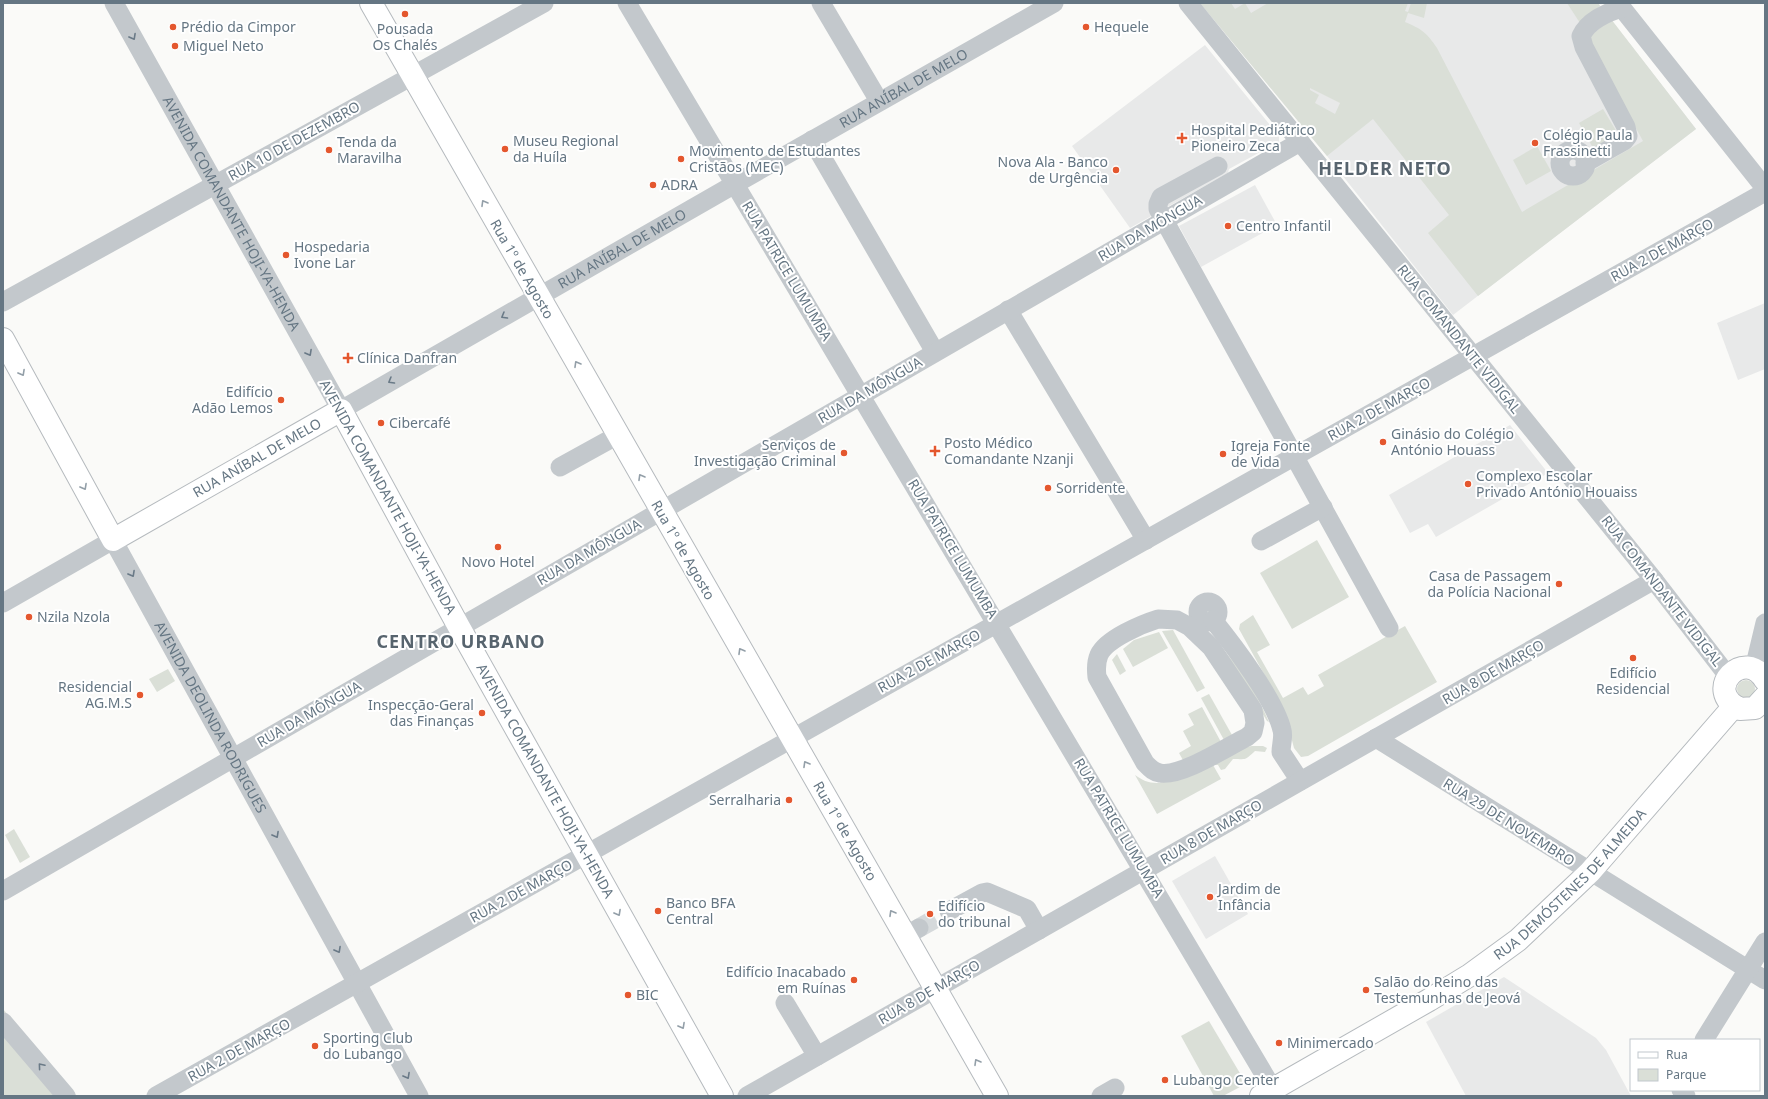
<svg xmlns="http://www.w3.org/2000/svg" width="1768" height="1099" font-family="'Noto Sans',sans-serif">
<rect width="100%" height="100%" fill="#fafaf8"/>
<g fill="#e8e9e9">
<path d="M1200 3H1598L1696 129 1453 315 1327 156Z"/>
<path d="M1205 45 1279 136V144L1265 153 1262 151 1229 169 1228 173 1130 228 1072 146Z"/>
<path d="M1255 185 1277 225 1201 267 1179 226Z"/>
<path d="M1765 303V369L1738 380 1717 323Z"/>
<path d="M1510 425 1548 473 1436 537 1428 524 1410 533 1389 495Z"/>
<path d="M1215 856 1248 914 1206 939 1172 881Z"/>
<path d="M1504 977 1596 1038 1606 1050 1631 1096H1466L1426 1022Z"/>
</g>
<g fill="#dadfd7" fill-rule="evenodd">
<path d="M1200 3H1231L1235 9 1245 3 1251 13 1268 3H1408L1405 11 1408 12 1411 3H1427L1424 18 1408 13 1405 22C1422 29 1427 33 1437 48L1522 212 1643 141 1587 39 1611 19 1696 129 1478 296 1428 233 1449 215 1373 119 1327 156ZM1310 88 1340 103 1335 114 1315 103 1319 95 1310 90Z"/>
<path d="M1567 3H1598L1600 6 1580 23Z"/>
<path d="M1603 109 1618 134 1593 148 1579 123Z"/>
<path d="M1537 146 1551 171 1526 185 1513 160Z"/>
<path d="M1317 540 1349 597 1292 629 1260 573Z"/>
<path d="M1253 615 1270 645 1257 652 1283 698 1303 687 1308 695 1324 686 1318 675 1405 626 1437 682 1308 756 1301 757 1294 748 1284 710 1239 629 1240 624Z"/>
<path d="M1173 630 1205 688 1197 692 1162 631Z"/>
<path d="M1159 632 1168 648 1133 667 1123 649 1134 640Z"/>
<path d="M1222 648C1242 671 1257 694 1269 722L1267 721Z"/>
<path d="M1117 654 1126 671 1120 675 1112 660Z"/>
<path d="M168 669 175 681 157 692 149 679Z"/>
<circle cx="1746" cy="689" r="9"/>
<path d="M1209 694 1232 735 1224 740 1201 698Z"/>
<path d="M1202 707 1221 742 1184 762 1179 753 1191 746 1183 731 1194 725 1188 714Z"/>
<path d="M1252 746H1263L1267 748 1265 752 1255 751C1244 761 1247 759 1233 759L1225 769 1221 770 1218 765H1213L1221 779 1157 814 1135 775C1142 780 1148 783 1157 783 1177 782 1220 757 1239 748Z"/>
<path d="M14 829 30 857 20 863 5 835Z"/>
<path d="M3 1009 77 1096H3Z"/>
<path d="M1209 1021 1241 1075 1242 1082 1240 1087 1223 1096H1214L1181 1036Z"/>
</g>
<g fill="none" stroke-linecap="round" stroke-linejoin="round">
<path stroke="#d5d9db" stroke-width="19" stroke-dasharray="19 10" stroke-linecap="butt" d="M919 928 949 911"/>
<defs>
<g id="major">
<path d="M371 3 997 1096"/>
<path id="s3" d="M3 339 113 540 341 410 459 627 722 1096"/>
<path d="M1765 680C1745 646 1701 690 1740 709L1755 708 1765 697"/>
<path id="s4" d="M1261 1096 1429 1000 1470 975 1518 940 1590 872 1734 706"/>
</g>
</defs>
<use href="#major" stroke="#b5babe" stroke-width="24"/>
<g stroke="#c3c8cc" stroke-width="19">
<path id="s1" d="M114 3 341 410 735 184 1054 3"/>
<path d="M627 3 1277 1096"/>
<path d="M821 3 879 101"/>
<path d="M1188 3 1654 580 1728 676"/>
<path d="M1618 3 1765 188"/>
<path d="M812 140 935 352"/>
<circle cx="1573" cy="163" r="13"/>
<path d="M1585 163 1624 141 1628 136 1626 127 1584 47 1581 36C1588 21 1607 12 1622 8"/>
<path d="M1218 166 1161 197 1158 204V209L1389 628"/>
<path d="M3 302 544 3"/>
<path d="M1008 310 1146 540"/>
<path d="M560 467 618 435"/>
<path d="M1261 541 1323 507"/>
<circle cx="1208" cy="612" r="10"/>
<path id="s2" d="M3 603 113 540 419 1096"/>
<path d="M1158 619 1177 620 1190 627 1211 647 1253 710 1255 723 1253 732 1247 737C1227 747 1181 777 1160 773 1153 772 1150 768 1145 763L1097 677C1096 669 1096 662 1099 655 1106 639 1142 624 1158 619Z"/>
<path d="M1213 620C1234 646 1275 700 1282 730 1284 737 1281 745 1281 752L1300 781"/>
<path d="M1754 669 1765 623"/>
<path d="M1376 738 1765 980"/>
<path d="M3 891 1300 142"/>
<path d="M949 911 982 893 987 892 1027 909 1039 930"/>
<path d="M905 936 919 928"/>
<path d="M785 1003 817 1056"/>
<path d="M3 1022 66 1096"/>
<path d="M1704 1040 1765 942"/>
<path d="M1681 1090 1686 1096"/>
<path d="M156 1096 1765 192"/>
<path d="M747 1096 1654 580"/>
<path d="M1101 1096 1115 1088"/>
</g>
<use href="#major" stroke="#fff" stroke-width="22"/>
</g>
<defs><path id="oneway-chevron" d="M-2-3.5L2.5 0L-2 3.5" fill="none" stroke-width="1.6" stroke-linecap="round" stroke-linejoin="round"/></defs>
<g stroke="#6a7a87">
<use href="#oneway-chevron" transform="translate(133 37) rotate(61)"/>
<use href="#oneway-chevron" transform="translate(504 316) rotate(150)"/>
<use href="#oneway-chevron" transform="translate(309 353) rotate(61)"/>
<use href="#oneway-chevron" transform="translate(391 381) rotate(150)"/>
<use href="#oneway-chevron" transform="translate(132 574) rotate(61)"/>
<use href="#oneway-chevron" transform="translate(276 835) rotate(61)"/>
<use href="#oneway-chevron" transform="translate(338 950) rotate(61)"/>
<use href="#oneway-chevron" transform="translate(41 1066) rotate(-130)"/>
<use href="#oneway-chevron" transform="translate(407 1076) rotate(61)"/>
</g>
<g stroke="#939fa8">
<use href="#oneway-chevron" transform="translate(484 203) rotate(-120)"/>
<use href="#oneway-chevron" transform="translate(577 364) rotate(-120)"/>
<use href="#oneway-chevron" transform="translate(22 373) rotate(61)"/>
<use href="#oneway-chevron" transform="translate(641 477) rotate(-120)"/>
<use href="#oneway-chevron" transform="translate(84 487) rotate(61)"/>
<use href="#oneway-chevron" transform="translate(741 651) rotate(-120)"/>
<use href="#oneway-chevron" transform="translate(806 764) rotate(-120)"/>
<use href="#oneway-chevron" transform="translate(618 913) rotate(61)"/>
<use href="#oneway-chevron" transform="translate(892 913) rotate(-120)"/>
<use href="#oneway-chevron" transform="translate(682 1026) rotate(61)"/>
<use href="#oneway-chevron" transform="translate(977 1062) rotate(-120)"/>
</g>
<g fill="#e4572e" stroke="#fff" stroke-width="1.5">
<circle cx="405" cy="14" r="4"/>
<circle cx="173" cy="27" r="4"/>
<circle cx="1086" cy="27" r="4"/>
<circle cx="175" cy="46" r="4"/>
<path d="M1180 132h4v4h4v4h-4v4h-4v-4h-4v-4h4z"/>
<circle cx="1535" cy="143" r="4"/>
<circle cx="505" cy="149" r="4"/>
<circle cx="329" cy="150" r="4"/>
<circle cx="681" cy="159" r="4"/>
<circle cx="1116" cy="170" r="4"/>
<circle cx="653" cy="185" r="4"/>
<circle cx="1228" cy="226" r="4"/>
<circle cx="286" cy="255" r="4"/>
<path d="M346 352h4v4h4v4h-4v4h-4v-4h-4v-4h4z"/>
<circle cx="281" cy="400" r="4"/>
<circle cx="381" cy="423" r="4"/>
<circle cx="1383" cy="442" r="4"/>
<path d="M933 445h4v4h4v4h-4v4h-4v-4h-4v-4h4z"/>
<circle cx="844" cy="453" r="4"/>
<circle cx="1223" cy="454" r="4"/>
<circle cx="1468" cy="484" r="4"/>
<circle cx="1048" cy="488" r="4"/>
<circle cx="498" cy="547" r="4"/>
<circle cx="1559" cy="584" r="4"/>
<circle cx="29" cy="617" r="4"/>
<circle cx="1633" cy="658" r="4"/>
<circle cx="140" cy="695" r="4"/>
<circle cx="482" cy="713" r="4"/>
<circle cx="789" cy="800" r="4"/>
<circle cx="1210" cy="897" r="4"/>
<circle cx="658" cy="911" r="4"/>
<circle cx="930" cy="914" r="4"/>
<circle cx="854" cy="980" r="4"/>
<circle cx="1366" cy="990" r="4"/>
<circle cx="628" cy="995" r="4"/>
<circle cx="1279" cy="1043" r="4"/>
<circle cx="315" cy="1046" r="4"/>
<circle cx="1165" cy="1080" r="4"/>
</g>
<g text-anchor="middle" stroke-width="4" stroke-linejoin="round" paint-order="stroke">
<g font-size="14" fill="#657683" stroke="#fff" text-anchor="start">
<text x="181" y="32">Prédio da Cimpor</text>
<text x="1094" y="32">Hequele</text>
<text x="405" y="34" text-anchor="middle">Pousada<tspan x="405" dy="16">Os Chalés</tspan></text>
<text x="183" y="51">Miguel Neto</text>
<text x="1191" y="135">Hospital Pediátrico<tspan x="1191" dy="16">Pioneiro Zeca</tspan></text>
<text x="1543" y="140">Colégio Paula<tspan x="1543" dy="16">Frassinetti</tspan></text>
<text x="513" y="146">Museu Regional<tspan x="513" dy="16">da Huíla</tspan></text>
<text x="337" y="147">Tenda da<tspan x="337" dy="16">Maravilha</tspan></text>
<text x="689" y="156">Movimento de Estudantes<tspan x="689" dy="16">Cristãos (MEC)</tspan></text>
<text x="1108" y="167" text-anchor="end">Nova Ala - Banco<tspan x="1108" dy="16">de Urgência</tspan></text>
<text x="661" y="190">ADRA</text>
<text x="1236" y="231">Centro Infantil</text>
<text x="294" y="252">Hospedaria<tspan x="294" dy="16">Ivone Lar</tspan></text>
<text x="357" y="363">Clínica Danfran</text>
<text x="273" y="397" text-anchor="end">Edifício<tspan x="273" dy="16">Adão Lemos</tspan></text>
<text x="389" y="428">Cibercafé</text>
<text x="1391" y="439">Ginásio do Colégio<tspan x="1391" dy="16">António Houass</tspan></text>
<text x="944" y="448">Posto Médico<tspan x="944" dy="16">Comandante Nzanji</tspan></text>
<text x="836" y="450" text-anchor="end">Serviços de<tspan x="836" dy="16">Investigação Criminal</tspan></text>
<text x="1231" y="451">Igreja Fonte<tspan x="1231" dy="16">de Vida</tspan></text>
<text x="1476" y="481">Complexo Escolar<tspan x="1476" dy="16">Privado António Houaiss</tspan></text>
<text x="1056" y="493">Sorridente</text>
<text x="498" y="567" text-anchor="middle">Novo Hotel</text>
<text x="1551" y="581" text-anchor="end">Casa de Passagem<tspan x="1551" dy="16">da Polícia Nacional</tspan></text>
<text x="37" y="622">Nzila Nzola</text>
<text x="1633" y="678" text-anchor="middle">Edifício<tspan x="1633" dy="16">Residencial</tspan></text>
<text x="132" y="692" text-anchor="end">Residencial<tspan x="132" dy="16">AG.M.S</tspan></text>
<text x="474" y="710" text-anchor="end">Inspecção-Geral<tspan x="474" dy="16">das Finanças</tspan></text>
<text x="781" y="805" text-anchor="end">Serralharia</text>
<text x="1218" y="894">Jardim de<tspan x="1218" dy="16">Infância</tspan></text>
<text x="666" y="908">Banco BFA<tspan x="666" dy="16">Central</tspan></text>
<text x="938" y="911">Edifício<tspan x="938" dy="16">do tribunal</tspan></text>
<text x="846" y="977" text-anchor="end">Edifício Inacabado<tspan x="846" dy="16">em Ruínas</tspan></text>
<text x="1374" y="987">Salão do Reino das<tspan x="1374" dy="16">Testemunhas de Jeová</tspan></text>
<text x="636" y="1000">BIC</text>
<text x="323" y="1043">Sporting Club<tspan x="323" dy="16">do Lubango</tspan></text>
<text x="1287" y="1048">Minimercado</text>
<text x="1173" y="1085">Lubango Center</text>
</g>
<g font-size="14" fill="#657683" stroke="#fff">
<text dy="5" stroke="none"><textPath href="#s1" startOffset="1114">RUA ANÍBAL DE MELO</textPath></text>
<text transform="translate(294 141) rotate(-29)" y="5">RUA 10 DE DEZEMBRO</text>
<text dy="5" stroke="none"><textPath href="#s1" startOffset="241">AVENIDA COMANDANTE HOJI-YA-HENDA</textPath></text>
<text transform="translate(1150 228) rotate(-30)" y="5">RUA DA MÔNGUA</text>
<text dy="5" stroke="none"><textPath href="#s1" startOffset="790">RUA ANÍBAL DE MELO</textPath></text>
<text transform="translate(1662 250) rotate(-29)" y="5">RUA 2 DE MARÇO</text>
<text transform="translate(522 269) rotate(60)" y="5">Rua 1º de Agosto</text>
<text transform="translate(787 271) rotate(59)" y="5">RUA PATRICE LUMUMBA</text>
<text transform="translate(1459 339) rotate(51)" y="5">RUA COMANDANTE VIDIGAL</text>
<text transform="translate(870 390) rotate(-30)" y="5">RUA DA MÔNGUA</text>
<text transform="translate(1379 409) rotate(-29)" y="5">RUA 2 DE MARÇO</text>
<text dy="5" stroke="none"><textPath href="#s3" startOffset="395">RUA ANÍBAL DE MELO</textPath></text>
<text transform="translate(388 497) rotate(61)" y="5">AVENIDA COMANDANTE HOJI-YA-HENDA</text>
<text transform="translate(953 549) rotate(59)" y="5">RUA PATRICE LUMUMBA</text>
<text transform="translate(683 550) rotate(60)" y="5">Rua 1º de Agosto</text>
<text transform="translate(589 552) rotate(-30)" y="5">RUA DA MÔNGUA</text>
<text transform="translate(1662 591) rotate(52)" y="5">RUA COMANDANTE VIDIGAL</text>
<text transform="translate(929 661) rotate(-29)" y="5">RUA 2 DE MARÇO</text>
<text transform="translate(1493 672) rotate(-30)" y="5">RUA 8 DE MARÇO</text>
<text transform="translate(309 714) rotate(-30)" y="5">RUA DA MÔNGUA</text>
<text dy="5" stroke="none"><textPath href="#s2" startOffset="329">AVENIDA DEOLINDA RODRIGUES</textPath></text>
<text dy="5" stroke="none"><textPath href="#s3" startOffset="915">AVENIDA COMANDANTE HOJI-YA-HENDA</textPath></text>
<text transform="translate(1509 822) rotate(32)" y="5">RUA 29 DE NOVEMBRO</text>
<text transform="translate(1119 828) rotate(59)" y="5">RUA PATRICE LUMUMBA</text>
<text transform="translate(845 831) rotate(60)" y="5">Rua 1º de Agosto</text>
<text transform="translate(1211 832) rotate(-30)" y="5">RUA 8 DE MARÇO</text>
<text dy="5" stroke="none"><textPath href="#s4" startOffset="377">RUA DEMÓSTENES DE ALMEIDA</textPath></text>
<text transform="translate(521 891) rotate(-29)" y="5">RUA 2 DE MARÇO</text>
<text transform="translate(929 992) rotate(-30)" y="5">RUA 8 DE MARÇO</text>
<text transform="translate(239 1050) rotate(-29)" y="5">RUA 2 DE MARÇO</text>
</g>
<g font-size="18" font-weight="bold" letter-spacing="1" fill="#57646e" stroke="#fff">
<text x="1385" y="175">HELDER NETO</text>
<text x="461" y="648">CENTRO URBANO</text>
</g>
</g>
<rect width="1768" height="1099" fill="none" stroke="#657683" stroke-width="8"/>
<rect x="1630" y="1039" width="130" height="52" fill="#ffffff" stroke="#c1c8cd"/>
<rect x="1638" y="1052" width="20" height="6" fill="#ffffff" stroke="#c1c8cd"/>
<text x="1666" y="1059" font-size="12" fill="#657683">Rua</text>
<rect x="1638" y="1069" width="20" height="12" fill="#dadfd7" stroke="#c1c8cd"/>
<text x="1666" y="1079" font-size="12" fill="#657683">Parque</text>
</svg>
